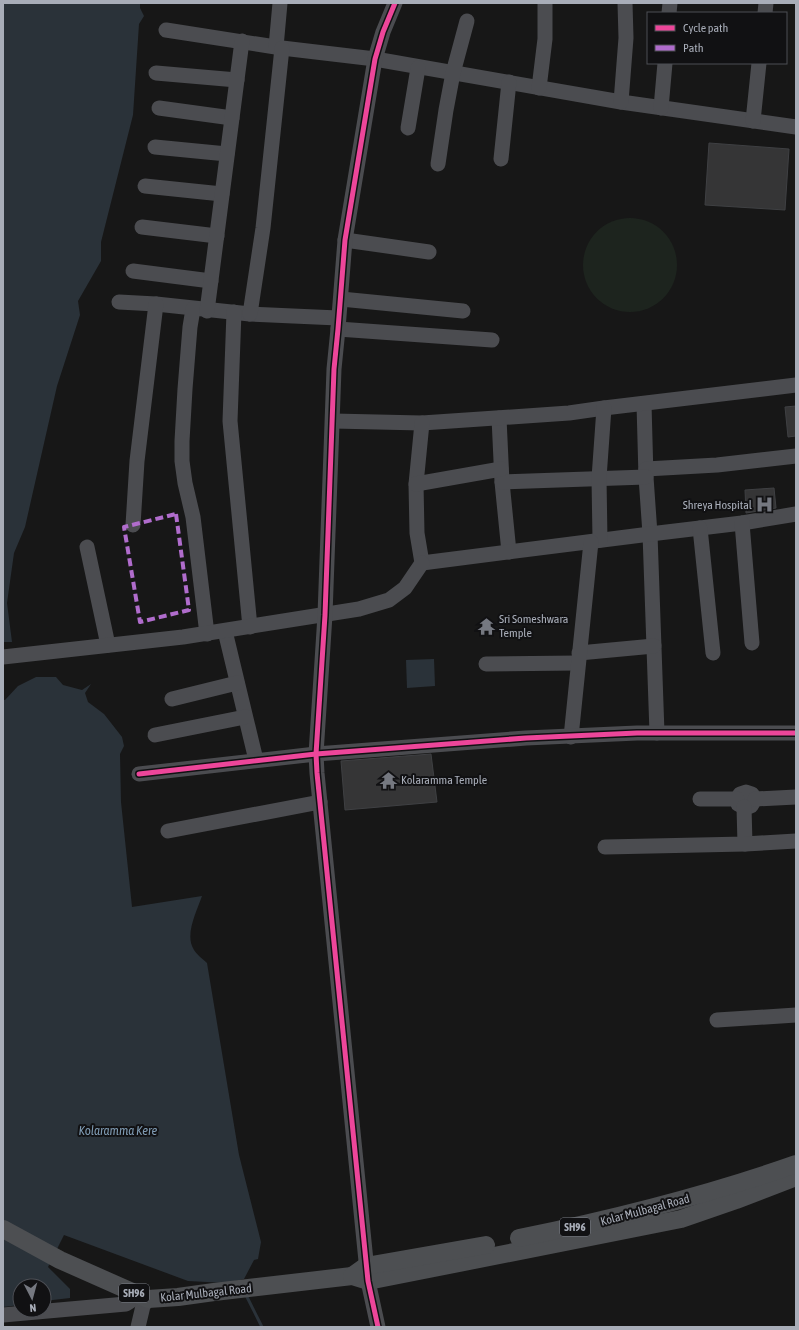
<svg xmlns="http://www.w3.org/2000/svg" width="799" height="1330" font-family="'Asap Condensed',sans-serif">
<rect width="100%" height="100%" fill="#171717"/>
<circle fill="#1d241e" cx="630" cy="265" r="47"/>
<g fill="#2a3239">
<path d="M3 3H140V8L144 16 139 24 133 115 101 242V261L78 301 80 315 57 386 25 527 14 553 7 603 12 642H3Z"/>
<path d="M434 659 435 686 407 688 406 660Z"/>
<path d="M36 677H56L63 685 82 690 91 684 85 693 88 702 104 714 122 737 124 746 120 754 121 802 132 907 202 896C197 911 184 935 194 950 197 955 203 959 207 963L239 1155 261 1242 258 1259 254 1260 244 1279 226 1283 188 1281 64 1235 48 1267 70 1289V1298L44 1301V1286H20V1305L3 1307V700H5L18 686Z"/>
</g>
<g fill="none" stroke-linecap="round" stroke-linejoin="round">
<path stroke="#2a3239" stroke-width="3" d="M246 1295 262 1327"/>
</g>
<g fill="#353536" stroke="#3f4043">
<path d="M709 143 789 149 785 210 705 205Z"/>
<path d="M796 406V436L788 437 785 407Z"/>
<path d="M774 488 776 508 746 513 745 490Z"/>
<path d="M431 754 437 802 345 810 341 761Z"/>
</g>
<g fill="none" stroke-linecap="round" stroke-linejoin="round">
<g stroke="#4b4c50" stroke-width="15">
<path d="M669 13 670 3"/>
<path d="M765 13 766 3"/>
<path d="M166 30 282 48 375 59 621 102 796 127"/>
<path d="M276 47 280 3"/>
<path d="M156 73 237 80"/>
<path d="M539 88 545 39V3"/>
<path d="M621 102 626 38 625 3"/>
<path d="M159 108 232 118"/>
<path d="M661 108 665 63"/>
<path d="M753 121 759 63"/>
<path d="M408 128 418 68"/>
<path d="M155 147 227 154"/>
<path d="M501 159 509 82"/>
<path d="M438 164 446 110 453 73 467 21"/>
<path d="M145 186 222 194"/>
<path d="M142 227 217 236"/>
<path d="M345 240 429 252"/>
<path d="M133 271 211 281"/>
<path d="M341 299 463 311"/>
<path d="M119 302 156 304 250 314 338 318"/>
<path d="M193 309 190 327 185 389 182 441V461L185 483 193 517 207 634"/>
<path d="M207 311 242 41"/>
<path d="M234 312 230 421 250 627"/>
<path d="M250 314 263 228 282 48"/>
<path d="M338 329 492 340"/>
<path d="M644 404 646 477 650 534 657 733"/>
<path d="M499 418 502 482 509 552"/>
<path d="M333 421 422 423 569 413 604 408 796 385"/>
<path d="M422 423 416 484 417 533 422 563 650 534 742 523 796 514"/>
<path d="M646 469 717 465 796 456"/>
<path d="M502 482 646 477"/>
<path d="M416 484 501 469"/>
<path d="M742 523 752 643"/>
<path d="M133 525 137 461 156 304"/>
<path d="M700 528 713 653"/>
<path d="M600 540 599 478 604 408"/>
<path d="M87 547 108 645"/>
<path d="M225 631 256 760"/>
<path d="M579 653 654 646"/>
<path d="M3 657 183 637 359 609 389 600 405 588 422 563"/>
<path d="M486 664 578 663"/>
<path d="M172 699 237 683"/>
<path d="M155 735 245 717"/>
<path d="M571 737 591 542"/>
<path d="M139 774 316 754 526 738 637 733H796"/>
<path d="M746 792 752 794 755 799 751 806 744 807 738 804 737 799 740 794Z"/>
<path d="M700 799H737"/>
<path d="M755 799 796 797"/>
<path d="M744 807 745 844"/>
<path d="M168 831 320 802"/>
<path d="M605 847 745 844 796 841"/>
<path d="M717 1020 796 1015"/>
<path d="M3 1315 126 1304 140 1295"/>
<path d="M138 1327 143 1306 148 1299"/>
<path d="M378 1327 368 1281 317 773 316 754 325 615 334 369 338 329 345 240 375 59 383 32 395 3"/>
</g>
<g stroke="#4d4f52" stroke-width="18">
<path d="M3 1229 60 1260 148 1299 178 1297 214 1292 352 1276 368 1281 681 1219 736 1200 796 1177"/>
<path d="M519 1238C613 1219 705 1196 796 1164"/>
<path d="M352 1276 366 1266 486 1245"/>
</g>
<path stroke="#b06ccc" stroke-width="4" stroke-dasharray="8 4" stroke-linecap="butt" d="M176 514 189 610 140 622 124 527Z"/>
<defs>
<g id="cycleway">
<path d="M139 774 316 754 526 738 637 733H796"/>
<path d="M378 1327 368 1281 317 773 316 754 325 615 334 369 338 329 345 240 375 59 383 32 395 3"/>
</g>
</defs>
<use href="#cycleway" stroke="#111113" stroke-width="8"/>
<use href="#cycleway" stroke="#ed469a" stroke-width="5"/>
</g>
<defs>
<symbol id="hospital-bare" viewBox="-9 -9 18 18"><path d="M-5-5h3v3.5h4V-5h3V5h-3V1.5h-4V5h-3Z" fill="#757880" stroke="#111113" stroke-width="2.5" paint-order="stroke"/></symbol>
<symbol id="temple-bare" viewBox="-9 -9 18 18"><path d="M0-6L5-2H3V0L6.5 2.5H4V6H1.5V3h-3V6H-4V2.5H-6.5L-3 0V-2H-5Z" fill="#757880" stroke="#111113" stroke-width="2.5" paint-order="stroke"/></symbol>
</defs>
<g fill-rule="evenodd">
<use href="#hospital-bare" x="752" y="492" width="25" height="25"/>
<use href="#temple-bare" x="474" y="614" width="25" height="25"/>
<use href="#temple-bare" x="376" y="768" width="25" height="25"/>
</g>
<g text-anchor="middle" stroke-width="4" stroke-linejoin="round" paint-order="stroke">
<g fill="#111113" stroke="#7b7e86" stroke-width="1">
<rect x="560" y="1218" width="30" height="18" rx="3"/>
<rect x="119" y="1284" width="30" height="18" rx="3"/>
</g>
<g font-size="11" font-weight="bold" fill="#a8adb8">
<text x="575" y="1231">SH96</text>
<text x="134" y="1297">SH96</text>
</g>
<g font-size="12" fill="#a8adb8" stroke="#111113" text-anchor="start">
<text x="752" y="509" text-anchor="end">Shreya Hospital</text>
<text x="499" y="623">Sri Someshwara<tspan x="499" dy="14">Temple</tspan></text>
<text x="401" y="784">Kolaramma Temple</text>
</g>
<g font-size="12" fill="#a8adb8" stroke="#111113">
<text transform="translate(645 1210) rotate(-15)" y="4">Kolar Mulbagal Road</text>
<text transform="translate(206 1293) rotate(-6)" y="4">Kolar Mulbagal Road</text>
</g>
<g font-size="13" font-style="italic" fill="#7f9bb3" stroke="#111113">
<text x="118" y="1135">Kolaramma Kere</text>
</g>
</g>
<rect width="799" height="1330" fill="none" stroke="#a8adb8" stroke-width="8"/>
<rect x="647" y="12" width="140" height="52" fill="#111113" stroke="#4d4f55"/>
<rect x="655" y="25" width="20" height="6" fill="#ed469a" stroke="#4d4f55"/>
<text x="683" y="32" font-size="12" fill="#a8adb8">Cycle path</text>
<rect x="655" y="45" width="20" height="6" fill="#b06ccc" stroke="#4d4f55"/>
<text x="683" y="52" font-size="12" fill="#a8adb8">Path</text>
<g transform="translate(32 1298) rotate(174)"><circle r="19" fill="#111113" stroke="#4d4f55"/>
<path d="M0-3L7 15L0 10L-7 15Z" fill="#757880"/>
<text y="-6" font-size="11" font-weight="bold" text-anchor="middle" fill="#a8adb8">N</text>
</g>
</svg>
